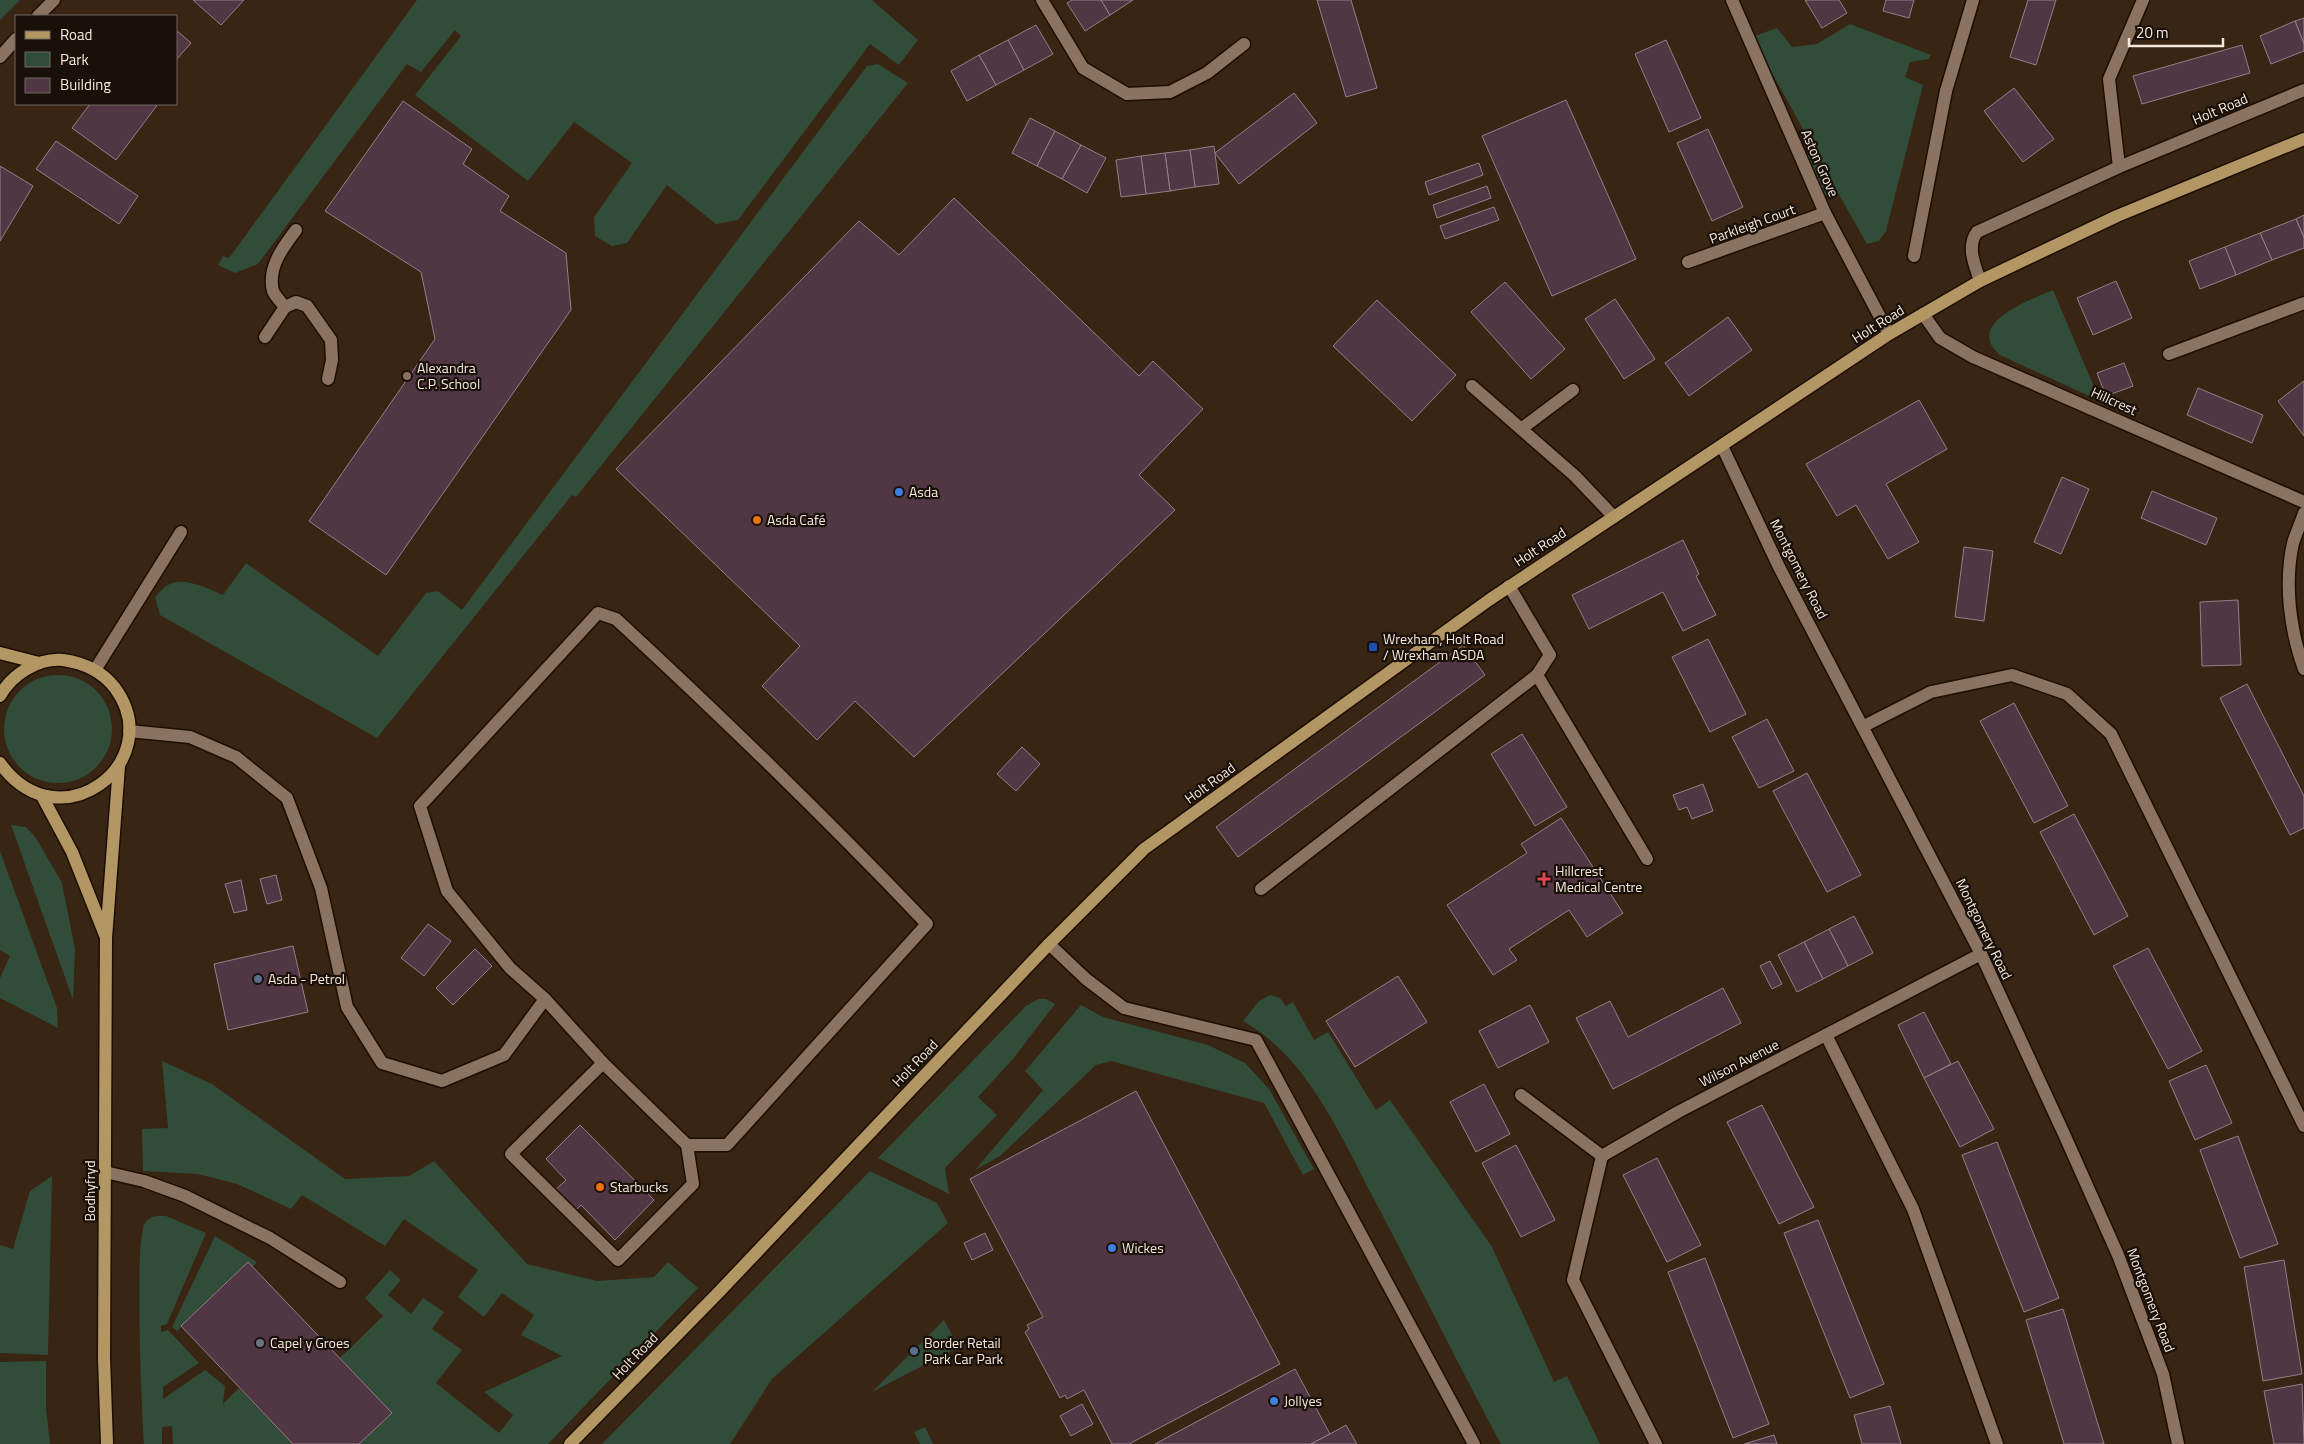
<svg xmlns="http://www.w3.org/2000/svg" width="2304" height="1444" font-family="'Titillium Web',sans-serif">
<rect width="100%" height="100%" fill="#382513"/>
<g fill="#314c38">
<path d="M0 0H20L0 20Z"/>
<path d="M417 0H872L918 40 899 65 870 44 738 220 716 224 667 185 627 243 612 246 595 236 594 217 632 163 574 122 528 181 415 95 461 36 455 30 421 72 407 64 258 264 235 273 218 265 223 256 229 258Z"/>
<path d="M1850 24 1931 55 1929 59 1910 62 1905 77 1923 85 1886 231 1879 241 1867 244 1838 193 1819 197 1808 181V138L1752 37 1777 28 1792 47 1817 44Z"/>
<path d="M878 64 908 83 576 497 572 495 377 738 160 615 155 597C159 593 164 586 170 584 186 577 208 589 223 595L246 563 378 656 426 593 438 591 462 610 867 66Z"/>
<path d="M2053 290 2100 401 2000 355C1963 324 2030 300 2053 290Z"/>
<circle cx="58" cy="729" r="54"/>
<path d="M11 825 26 827 36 838 62 883 75 949 73 1000Z"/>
<path d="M0 851 57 1008 58 1028 0 998V978L10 956 0 950Z"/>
<path d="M1270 995 1280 998 1286 1006 1293 1002 1314 1040 1328 1032 1376 1110 1390 1100 1492 1247 1554 1382 1567 1376 1600 1444H1501C1457 1363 1417 1280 1374 1199 1340 1135 1308 1058 1243 1021L1259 1001Z"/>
<path d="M1038 999H1046L1055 1004 1013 1059 978 1097 997 1115 945 1168 949 1194 878 1158 1026 1006Z"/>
<path d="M1081 1005 1103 1017 1208 1045 1245 1063 1269 1089 1314 1169 1303 1175 1264 1103 1111 1061 1096 1065 1000 1156 975 1170 1043 1090 1025 1071Z"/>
<path d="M162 1061 212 1084 345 1179 409 1176 434 1161 527 1264 597 1281 654 1277 668 1262 698 1288 548 1444H359L391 1413 339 1359 383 1316 365 1298 390 1270 401 1280 388 1295 411 1314 423 1298 444 1312 432 1329 462 1350 436 1383 499 1433 513 1415 484 1392 562 1356 521 1335 534 1315 502 1293 484 1317 458 1297 478 1270 404 1219 385 1246 302 1195 291 1209 237 1184 198 1174 143 1171 142 1129 168 1128Z"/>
<path d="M870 1171 937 1203 948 1223 772 1379 730 1444H602Z"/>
<path d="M52 1176 48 1355 0 1353V1245L13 1249 30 1191Z"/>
<path d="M166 1216 206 1233 167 1324 161 1326V1332L168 1330 199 1363 163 1387V1399L205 1370 225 1386 223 1404 239 1388 293 1444H173L172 1426 162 1427V1444H144C142 1414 134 1238 145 1223 150 1215 158 1216 166 1216Z"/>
<path d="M215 1236 257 1262 252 1268 247 1263 177 1331 172 1327Z"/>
<path d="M944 1320 959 1347 872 1392Z"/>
<path d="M46 1361V1408L50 1444H0V1362Z"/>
<path d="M925 1427 933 1444H920L914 1432Z"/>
</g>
<g fill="#503743" stroke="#997c8a">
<path d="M193 0H244L221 25Z"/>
<path d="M1072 0H1101L1110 15 1085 31 1067 3Z"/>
<path d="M1101 0H1133L1110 15Z"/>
<path d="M1317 0H1351L1377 88 1346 97Z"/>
<path d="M1805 0H1839L1847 13 1822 28Z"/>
<path d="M1886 0H1914L1909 18 1883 11Z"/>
<path d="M2028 0H2056L2036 65 2010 57Z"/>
<path d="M2304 18V44L2295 21Z"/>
<path d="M2295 21 2304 44V51L2271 64 2260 36Z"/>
<path d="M1036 25 1053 54 1024 70 1008 40Z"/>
<path d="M176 30 191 43 176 60Z"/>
<path d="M1008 40 1024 70 996 85 979 55Z"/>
<path d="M1666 40 1701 118 1669 132 1635 54Z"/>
<path d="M2242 45 2250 73 2142 104 2133 76Z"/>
<path d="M979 55 996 85 967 101 951 71Z"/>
<path d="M2014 88 2054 139 2023 162 1984 111Z"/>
<path d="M1294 93 1317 123 1239 184 1215 153Z"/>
<path d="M1566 100 1636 259 1552 296 1482 136Z"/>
<path d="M403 101 472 149 463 164 509 196 500 211 566 253 571 310 386 575 309 521 435 339 421 272 325 211Z"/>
<path d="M90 104H158L116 160 72 128Z"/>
<path d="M1030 118 1055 131 1037 166 1012 153Z"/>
<path d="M1708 129 1743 207 1712 221 1677 143Z"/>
<path d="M1055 131 1081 145 1062 179 1037 166Z"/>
<path d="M56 141 138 196 119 224 36 169Z"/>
<path d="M1081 145 1106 158 1087 193 1062 179Z"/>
<path d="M1214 146 1219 184 1195 187 1190 150Z"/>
<path d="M1190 150 1195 187 1170 191 1165 153Z"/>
<path d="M1165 153 1170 191 1146 194 1141 156Z"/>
<path d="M1141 156 1146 194 1121 197 1116 160Z"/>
<path d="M1479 163 1483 175 1429 195 1425 182Z"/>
<path d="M0 166 33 186 0 241Z"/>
<path d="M1487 186 1491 198 1437 218 1433 205Z"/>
<path d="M954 198 1139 376 1153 361 1203 409 1139 475 1175 510 914 757 855 701 817 740 762 686 800 646 616 469 859 221 899 255Z"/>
<path d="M1494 207 1499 220 1445 239 1440 226Z"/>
<path d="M2304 215V238L2296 219Z"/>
<path d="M2296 219 2304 238V248L2272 260 2260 233Z"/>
<path d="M2260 233 2272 260 2236 275 2225 247Z"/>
<path d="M2225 247 2236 275 2200 289 2189 261Z"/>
<path d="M2116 281 2132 318 2093 335 2077 298Z"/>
<path d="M1505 282 1565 349 1531 379 1471 312Z"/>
<path d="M1615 299 1655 359 1624 379 1585 319Z"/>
<path d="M1377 300 1456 375 1412 421 1333 346Z"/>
<path d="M1728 317 1752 350 1689 396 1665 363Z"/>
<path d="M2124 363 2133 386 2106 396 2097 373Z"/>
<path d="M2304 381V436L2278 401Z"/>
<path d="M2198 388 2263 415 2252 443 2187 415Z"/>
<path d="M1919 400 1947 449 1886 484 1919 542 1888 559 1856 505 1837 516 1806 464Z"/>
<path d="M2062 477 2089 489 2061 554 2034 542Z"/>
<path d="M2152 491 2217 518 2206 545 2141 518Z"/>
<path d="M1683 540 1699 574 1696 576 1716 615 1683 631 1663 592 1589 629 1572 595Z"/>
<path d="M1964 547 1993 551 1984 621 1955 617Z"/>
<path d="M2238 600 2241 665 2202 666 2200 602Z"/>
<path d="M1708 639 1746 714 1710 732 1672 657Z"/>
<path d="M1463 645 1485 675 1238 857 1216 827Z"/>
<path d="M2247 684 2304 796V828L2290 835 2220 698Z"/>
<path d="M2014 703 2068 806 2034 823 1980 721Z"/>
<path d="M1767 719 1794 771 1759 788 1732 737Z"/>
<path d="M1522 734 1567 807 1535 826 1491 754Z"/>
<path d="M1022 747 1040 764 1016 791 997 774Z"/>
<path d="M1807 773 1861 875 1827 892 1773 791Z"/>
<path d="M1703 784 1713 811 1692 819 1687 807 1679 810 1673 795Z"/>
<path d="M2074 814 2128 916 2094 935 2040 832Z"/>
<path d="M1561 818 1623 913 1587 937 1569 910 1509 949 1517 960 1493 975 1447 905 1527 853 1521 844Z"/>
<path d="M276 875 282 900 267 904 260 879Z"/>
<path d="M241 880 247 910 234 913 225 884Z"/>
<path d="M1854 916 1873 953 1848 966 1829 929Z"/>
<path d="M428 924 451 941 424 976 401 958Z"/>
<path d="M1829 929 1848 966 1823 979 1804 942Z"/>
<path d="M1804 942 1823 979 1797 992 1778 955Z"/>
<path d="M293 946 308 1012 228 1030 214 964Z"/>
<path d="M2148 948 2202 1051 2168 1069 2113 966Z"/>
<path d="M475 949 492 966 453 1005 436 988Z"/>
<path d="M1770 961 1782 984 1772 989 1760 966Z"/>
<path d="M1398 976 1427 1022 1355 1067 1326 1021Z"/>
<path d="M1723 988 1741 1023 1613 1089 1576 1018 1610 1001 1628 1037Z"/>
<path d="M1530 1005 1549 1042 1498 1068 1479 1031Z"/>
<path d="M1924 1012 1951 1064 1924 1078 1898 1025Z"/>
<path d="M1958 1061 1994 1129 1960 1147 1924 1078Z"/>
<path d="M2206 1065 2232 1123 2195 1140 2169 1081Z"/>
<path d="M1484 1084 1510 1134 1476 1152 1450 1102Z"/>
<path d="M1136 1091 1280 1364 1129 1444H1112L1084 1390 1067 1399 1065 1395 1060 1398 1025 1332 1029 1329 1027 1325 1043 1317 970 1179Z"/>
<path d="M1762 1105 1814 1207 1779 1224 1727 1122Z"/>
<path d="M580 1125 654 1200 615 1240 581 1205 568 1218 547 1198 566 1180 546 1159Z"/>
<path d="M2238 1136 2278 1244 2240 1258 2200 1150Z"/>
<path d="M1997 1142 2059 1298 2024 1312 1962 1155Z"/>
<path d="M1516 1145 1555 1220 1521 1237 1482 1163Z"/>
<path d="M1657 1158 1701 1245 1667 1262 1623 1175Z"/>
<path d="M1818 1220 1884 1384 1850 1398 1784 1233Z"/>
<path d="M985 1233 993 1250 972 1260 964 1243Z"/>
<path d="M1705 1258 1769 1424 1733 1438 1668 1272Z"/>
<path d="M2284 1260 2302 1374 2263 1381 2244 1267Z"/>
<path d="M248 1262 392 1413 359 1444H293L181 1326Z"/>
<path d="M2063 1309 2104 1444H2064L2026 1320Z"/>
<path d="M1295 1369 1330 1434 1311 1444H1155Z"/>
<path d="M2302 1384 2304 1444H2274L2264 1391Z"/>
<path d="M1082 1404 1093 1424 1071 1436 1060 1416Z"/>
<path d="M1890 1406 1901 1444H1862L1854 1415Z"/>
<path d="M1346 1425 1357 1444H1311L1330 1434Z"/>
<path d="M1774 1435 1777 1444H1744Z"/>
</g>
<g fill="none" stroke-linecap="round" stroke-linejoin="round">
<defs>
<g id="service">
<path d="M2119 167 2109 79 2143 0"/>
<path d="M1914 256 1946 91"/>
<path d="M1980 281C1975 265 1966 247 1977 232L2119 167 2304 90"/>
<path d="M285 307C281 302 275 296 273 291 267 268 283 247 296 230"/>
<path d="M265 337 285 307 296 302 307 306 331 340 332 360 328 379"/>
<path d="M2169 354 2304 303"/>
<path d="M1472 386 1575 476 1614 517"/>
<path d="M1521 429 1573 390"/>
<path d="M1509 586 1550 655 1537 675 1647 859"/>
<path d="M598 613 616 619C723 718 827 819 927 924L727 1145H687L603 1063 545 999 510 968 447 891 420 806Z"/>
<path d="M95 670 181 532"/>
<path d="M1864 726 1931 692 2012 675 2067 694 2111 734 2304 1126"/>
<path d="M129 731 190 737 236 757 287 798 321 888 347 1007 382 1063 442 1081 504 1055 545 999"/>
<path d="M1261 889 1537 675"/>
<path d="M1049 944 1086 979 1124 1008 1256 1040 1474 1444"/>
<path d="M1826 1035 1913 1209 1997 1444"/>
<path d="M603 1063 511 1154 618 1260 693 1184 687 1145"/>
<path d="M1602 1156 1573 1280 1656 1444"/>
<path d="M105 1172 144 1181 185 1196 270 1238 340 1282"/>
</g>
<g id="minor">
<path d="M1042 0 1083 68 1127 94 1170 92 1207 73 1244 44"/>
<path d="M1732 0 1825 213 1889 334"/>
<path d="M1946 91 1973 0"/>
<path d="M1688 262 1825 213"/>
<path d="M1923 314 1940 338 1973 357 2304 502"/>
<path d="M2304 513C2301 523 2296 533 2293 543 2284 584 2290 630 2304 669"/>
<path d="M1521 1095 1602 1156 1678 1112 1981 954"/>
</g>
<g id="tertiary">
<path d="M38 16 54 0"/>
<path d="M0 57 16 39"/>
<path d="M1722 446 1779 567 1981 954 2064 1134 2118 1255 2163 1374 2178 1444"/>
</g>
<g id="primary">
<path d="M0 653 39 663"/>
<path d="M0 696C12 674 38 658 63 660 84 663 102 671 115 688 169 762 59 846 0 763"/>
<path d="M42 796 72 852 105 935"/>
<path d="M107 1444 104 1358 106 938 119 766"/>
<path d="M570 1444 718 1293 1049 944 1144 849 1489 600 1889 334 1980 281 2117 216 2304 139"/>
</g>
</defs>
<use href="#service" stroke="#1f0d00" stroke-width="15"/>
<use href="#minor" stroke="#1f0d00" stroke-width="15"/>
<use href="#tertiary" stroke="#1f0d00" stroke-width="15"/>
<use href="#primary" stroke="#1f0d00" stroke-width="15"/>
<use href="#service" stroke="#8a7360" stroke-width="12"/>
<use href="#minor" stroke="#8a7360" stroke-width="12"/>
<use href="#tertiary" stroke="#8a7360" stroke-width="12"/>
<use href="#primary" stroke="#b29765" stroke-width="12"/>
</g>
<circle fill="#8d6e63" stroke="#191009" stroke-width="2" cx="407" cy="376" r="5"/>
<g fill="#3f7fe0" stroke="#191009" stroke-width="2">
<circle cx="899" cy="492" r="5"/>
<circle cx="1112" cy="1248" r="5"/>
<circle cx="1274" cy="1401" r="5"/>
</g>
<g fill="#e8710a" stroke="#191009" stroke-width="2">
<circle cx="757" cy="520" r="5"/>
<circle cx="600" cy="1187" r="5"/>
</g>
<rect fill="#1a4fb4" stroke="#191009" stroke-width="2" x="1368" y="642" width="10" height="10" rx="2.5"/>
<path fill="#e0444e" stroke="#191009" stroke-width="2" d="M1541.5 871.5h5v5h5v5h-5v5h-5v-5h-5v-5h5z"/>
<g fill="#5c6f8a" stroke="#191009" stroke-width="2">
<circle cx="258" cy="979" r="5"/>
<circle cx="914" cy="1351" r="5"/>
</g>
<circle fill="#6b7280" stroke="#191009" stroke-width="2" cx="260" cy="1343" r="5"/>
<g text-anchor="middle" stroke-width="4.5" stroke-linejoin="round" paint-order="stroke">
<g font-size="14" fill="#f5e8dd" stroke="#191009">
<text transform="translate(2220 109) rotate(-23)" y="5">Holt Road</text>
<text transform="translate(1820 163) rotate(66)" y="5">Aston Grove</text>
<text transform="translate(1752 224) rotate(-20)" y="5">Parkleigh Court</text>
<text transform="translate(1878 324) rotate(-32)" y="5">Holt Road</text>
<text transform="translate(2114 401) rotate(24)" y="5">Hillcrest</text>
<text transform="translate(1540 547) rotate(-33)" y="5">Holt Road</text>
<text transform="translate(1799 569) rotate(63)" y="5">Montgomery Road</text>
<text transform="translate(1210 783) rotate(-36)" y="5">Holt Road</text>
<text transform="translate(1984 929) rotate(64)" y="5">Montgomery Road</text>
<text transform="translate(915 1063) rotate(-46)" y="5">Holt Road</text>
<text transform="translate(1739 1063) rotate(-27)" y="5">Wilson Avenue</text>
<text transform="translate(90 1191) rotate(-90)" y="5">Bodhyfryd</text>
<text transform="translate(2151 1300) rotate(69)" y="5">Montgomery Road</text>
<text transform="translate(635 1356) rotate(-46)" y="5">Holt Road</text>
</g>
<g font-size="14" fill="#f5e8dd" stroke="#191009" text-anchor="start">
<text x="417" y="373">Alexandra<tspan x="417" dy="16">C.P. School</tspan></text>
<text x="909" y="497">Asda</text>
<text x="767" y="525">Asda Café</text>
<text x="1383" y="644">Wrexham, Holt Road<tspan x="1383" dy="16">/ Wrexham ASDA</tspan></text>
<text x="1555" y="876">Hillcrest<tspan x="1555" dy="16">Medical Centre</tspan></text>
<text x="268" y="984">Asda - Petrol</text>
<text x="610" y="1192">Starbucks</text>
<text x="1122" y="1253">Wickes</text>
<text x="270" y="1348">Capel y Groes</text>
<text x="924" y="1348">Border Retail<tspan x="924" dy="16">Park Car Park</tspan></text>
<text x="1284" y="1406">Jollyes</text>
</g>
</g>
<rect x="15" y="15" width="162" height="90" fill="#191009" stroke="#71665e"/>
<rect x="25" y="31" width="25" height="8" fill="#b29765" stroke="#71665e"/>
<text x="60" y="40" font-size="15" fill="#f5e8dd">Road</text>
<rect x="25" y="52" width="25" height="15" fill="#314c38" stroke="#71665e"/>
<text x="60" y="65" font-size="15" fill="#f5e8dd">Park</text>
<rect x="25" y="78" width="25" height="15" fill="#503743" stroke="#71665e"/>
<text x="60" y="90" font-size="15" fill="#f5e8dd">Building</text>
<path d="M2129 38v8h94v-8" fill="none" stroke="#f5e8dd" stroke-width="2.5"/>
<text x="2136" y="38" font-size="15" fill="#f5e8dd" stroke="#191009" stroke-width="4" paint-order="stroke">20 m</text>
</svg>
